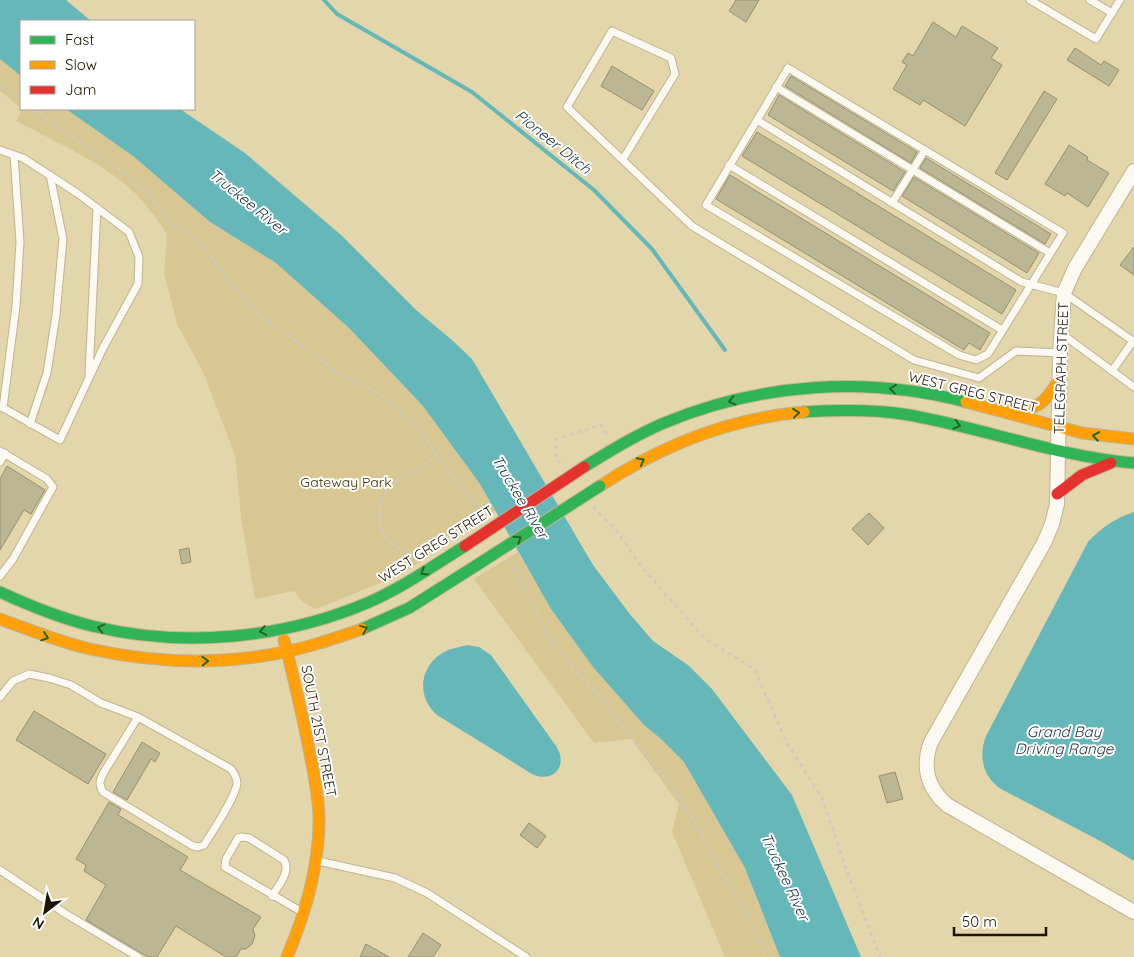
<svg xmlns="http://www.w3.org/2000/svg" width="1134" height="957" font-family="Quicksand,sans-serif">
<rect width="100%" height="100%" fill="#e4d6ab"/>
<g fill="#d8c792">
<path d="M0 59 21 76V108L0 91Z"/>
<path d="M22 109H66L133 156 210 222 276 263 349 328 423 406 480 484 495 511 402 574 316 609 303 602 294 591 255 599 241 517 235 455 203 372 177 324 164 273 167 235 164 229C155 217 146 204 135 193 101 161 57 143 16 121Z"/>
<path d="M518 552 551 609 593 667 644 725 661 739 684 762 745 868 780 957H725L672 832 679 804 631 739 594 743 474 579Z"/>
</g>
<g fill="#65b7ba">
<path d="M0 0H66L91 21H21V76L0 59Z"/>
<path d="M66 109H180L245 153 341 235 416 310 452 340 472 359 593 565 629 613 653 641 688 665 712 689 792 795 861 957H780L745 868 684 762 661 739 644 725 593 667 551 609 480 484 423 406 349 328 276 263 210 222 133 156Z"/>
<path d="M1134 512V861L1102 842 1001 789C983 777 978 756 986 736L1088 542C1101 528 1115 518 1134 512Z"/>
<path d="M467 645 479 647 491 655 556 746C569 766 553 784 532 774L437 715C414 695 421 662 448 650 454 648 461 647 467 645Z"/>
</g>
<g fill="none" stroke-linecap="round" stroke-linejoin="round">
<path stroke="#65b7ba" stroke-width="4" d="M324 0 337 14 472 92 594 190 652 249 725 350"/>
</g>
<g fill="#bbb693" stroke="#96906e">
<path d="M736 0H759L746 22 729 11Z"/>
<path d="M933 22 956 37 962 26 998 48 991 58 1002 65 965 126 923 100 920 105 893 89 907 65 902 62 908 53 913 56Z"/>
<path d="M1075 48 1101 65 1104 61 1119 70 1109 86 1067 60Z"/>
<path d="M612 66 654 91 642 110 601 86Z"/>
<path d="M791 76 917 152 911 163 785 86Z"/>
<path d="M1044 91 1057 99 1007 180 995 173Z"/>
<path d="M779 95 905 172 893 191 768 115Z"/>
<path d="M757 132 1016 290 1002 314 742 156Z"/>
<path d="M1069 145 1088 157 1087 160 1109 173 1088 207 1067 193 1065 196 1045 184Z"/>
<path d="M926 158 1051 234 1045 244 920 168Z"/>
<path d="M730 175 990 333 980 350 969 343 964 350 716 199Z"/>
<path d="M914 177 1039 253 1027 273 902 196Z"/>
<path d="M1134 247V275L1120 265Z"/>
<path d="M7 466 45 490 31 514 24 510 0 550V479Z"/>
<path d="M869 513 884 528 868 545 852 529Z"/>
<path d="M189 548 191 562 182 564 179 550Z"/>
<path d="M34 711 106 754 88 784 16 740Z"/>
<path d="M142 742 160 753 155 762 151 759 127 800 113 792Z"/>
<path d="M895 772 903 799 887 803 879 776Z"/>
<path d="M109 802 121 809 118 815 188 857 180 870 261 917 253 929 255 936 252 944 246 949H241L236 957H226L176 926 157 957H148L86 920 106 885 84 871 86 865 76 859Z"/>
<path d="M529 823 546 836 537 848 520 835Z"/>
<path d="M423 933 441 945 433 957H408Z"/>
<path d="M366 944 389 957H360Z"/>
</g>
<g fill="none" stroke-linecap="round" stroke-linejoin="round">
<defs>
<g id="lane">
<path d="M1030 0 1096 39 1120 0"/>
<path d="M1090 0 1112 13"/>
<path d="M776 87 1050 253"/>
<path d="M757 120 788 68 1063 233 988 354 976 360 959 355 706 205 757 120 1022 282 1064 293 1133 341 1112 371"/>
<path d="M0 150 23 158 77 193 129 232 139 257 138 284 103 348 60 440 0 406"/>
<path d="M623 159 675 74 671 58 612 31 567 107 692 226 914 360 979 378 1016 351 1060 353"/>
<path d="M729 165 1002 330"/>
<path d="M892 203 925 150"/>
<path d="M1062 334 1134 387"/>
<path d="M89 374 97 208"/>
<path d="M3 408 16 306 20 242 14 155"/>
<path d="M30 424 47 373 56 315 63 239 50 175"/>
<path d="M0 451 47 479 53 487 13 559 0 576"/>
<path d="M0 462 5 453"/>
<path d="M0 697 13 681 29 674 49 678 71 685 101 703 138 717 231 769C234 773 237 777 237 783 236 797 212 832 204 845L198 847 193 846 103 792C98 784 100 780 104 772L138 717"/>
<path d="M318 861 395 878 427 893 526 957"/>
<path d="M0 870 66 914 138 957"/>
<path d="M272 896C278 886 291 872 284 860L249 838 242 837 238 838 226 859 225 867 302 912"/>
</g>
<path id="street" d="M1134 171 1075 268 1064 293 1060 353 1057 504 1052 524 1044 543 931 742C922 766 927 788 947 805L1134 912"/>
<g id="fast">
<path d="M804 412C837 410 870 409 903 414 982 427 1053 456 1134 463"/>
<path d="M584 467C610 451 636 435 664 423 760 383 866 376 966 402"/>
<path d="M0 592C30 606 60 618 92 626 182 648 282 639 367 603 402 588 433 566 465 546"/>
<path d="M362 629 409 608 477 565"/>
</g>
<g id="slow">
<path d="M966 402 1082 433 1134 439"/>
<path d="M1008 411C1038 409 1043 406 1059 380"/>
<path d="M600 486C661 446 730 418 804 412"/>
<path d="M0 619C30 630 59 642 90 649 150 662 214 665 274 654 304 649 333 639 362 629"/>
<path d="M284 640C293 675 301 709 308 744 313 768 318 792 319 816 320 865 306 912 287 957"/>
</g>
<path id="jam" d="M1057 494 1082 475 1111 463"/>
</defs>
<use href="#lane" stroke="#bfb392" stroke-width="9"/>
<use href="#street" stroke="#bfb392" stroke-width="16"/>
<use href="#fast" stroke="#bfb392" stroke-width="13"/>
<use href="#slow" stroke="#bfb392" stroke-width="13"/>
<use href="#jam" stroke="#bfb392" stroke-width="13"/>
<g stroke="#cecabe" stroke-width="2.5" stroke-dasharray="4 4" stroke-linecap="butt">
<path d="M0 85 21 100"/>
<path d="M32 109 122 171 148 194 174 226 191 236 205 249 245 300 258 314 305 347 337 373 379 393 396 407 424 434 438 459 463 488 483 516"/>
<path d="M560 464 556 456V439L601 425 607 435"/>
<path d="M593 507 617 531 641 566 704 638 754 669 788 745 822 798 847 871 880 957"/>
<path d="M423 555C414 553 405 552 397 547 376 534 374 503 390 486 399 477 410 474 420 468 426 465 430 460 436 456"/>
<path d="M511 561 555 647 591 687 674 789 693 819 725 879 746 910 753 924 765 957"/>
</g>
<use href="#lane" stroke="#fbf9f2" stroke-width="7"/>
<use href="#street" stroke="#fbf9f2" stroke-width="14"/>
<use href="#fast" stroke="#30b455" stroke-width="11"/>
<use href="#slow" stroke="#ff9f0a" stroke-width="11"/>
<use href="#jam" stroke="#e5322d" stroke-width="11"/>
<defs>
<path id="fast-bridge" d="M477 565 600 486"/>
<path id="jam-bridge" d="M465 546 584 467"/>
</defs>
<use href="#fast-bridge" stroke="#bfb392" stroke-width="13" stroke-linecap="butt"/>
<use href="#jam-bridge" stroke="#bfb392" stroke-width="13" stroke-linecap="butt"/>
<use href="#fast-bridge" stroke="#30b455" stroke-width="11"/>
<use href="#jam-bridge" stroke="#e5322d" stroke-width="11"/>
</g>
<defs><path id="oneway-chevron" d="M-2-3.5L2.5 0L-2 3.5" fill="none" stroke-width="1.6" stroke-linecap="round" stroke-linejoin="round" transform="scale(1.25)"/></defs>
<g stroke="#26642a">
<use href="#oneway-chevron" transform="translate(893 389) rotate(-174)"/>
<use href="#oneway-chevron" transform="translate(732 401) rotate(166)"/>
<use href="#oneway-chevron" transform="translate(796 413) rotate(-6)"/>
<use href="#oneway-chevron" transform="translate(957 425) rotate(15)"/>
<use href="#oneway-chevron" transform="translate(1096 436) rotate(-171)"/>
<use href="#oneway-chevron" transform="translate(641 461) rotate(-28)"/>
<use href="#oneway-chevron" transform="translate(518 539) rotate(-33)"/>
<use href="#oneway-chevron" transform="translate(424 572) rotate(148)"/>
<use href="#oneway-chevron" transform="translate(101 628) rotate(-167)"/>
<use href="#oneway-chevron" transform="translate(364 629) rotate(-22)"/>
<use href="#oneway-chevron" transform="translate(263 631) rotate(170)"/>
<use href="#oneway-chevron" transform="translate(45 637) rotate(19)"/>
<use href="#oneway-chevron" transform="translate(205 661) rotate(-2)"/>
</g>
<g text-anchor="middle" stroke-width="4" stroke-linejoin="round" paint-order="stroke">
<g font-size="14" fill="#1d1500" stroke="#fff">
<text transform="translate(1061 368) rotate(-88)" y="5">TELEGRAPH STREET</text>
<text transform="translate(973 392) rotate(14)" y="5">WEST GREG STREET</text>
<text transform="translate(436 544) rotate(-32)" y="5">WEST GREG STREET</text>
<text transform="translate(319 731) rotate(79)" y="5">SOUTH 21ST STREET</text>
</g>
<g font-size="14" fill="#3d3000" stroke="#fff">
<text x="346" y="487">Gateway Park</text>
</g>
<g font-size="15" font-style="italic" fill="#1a3339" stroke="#fff">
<text transform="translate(553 142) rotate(39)" y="5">Pioneer Ditch</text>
<text transform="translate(248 202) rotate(39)" y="5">Truckee River</text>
<text transform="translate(520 497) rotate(59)" y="5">Truckee River</text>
<text x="1064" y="737">Grand Bay<tspan x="1064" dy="17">Driving Range</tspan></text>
<text transform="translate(785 877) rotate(65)" y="5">Truckee River</text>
</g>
</g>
<rect x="20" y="20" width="175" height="90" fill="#ffffff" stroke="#a5a199"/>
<rect x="30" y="36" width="25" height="8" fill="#30b455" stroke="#a5a199"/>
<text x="65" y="45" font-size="15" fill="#1d1500">Fast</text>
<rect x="30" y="61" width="25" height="8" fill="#ff9f0a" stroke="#a5a199"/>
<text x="65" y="70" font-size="15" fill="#1d1500">Slow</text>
<rect x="30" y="86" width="25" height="8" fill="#e5322d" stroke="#a5a199"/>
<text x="65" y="95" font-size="15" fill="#1d1500">Jam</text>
<g transform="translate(45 912) rotate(211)" stroke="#ffffff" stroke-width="4" paint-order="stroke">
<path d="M0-4L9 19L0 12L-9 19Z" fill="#1d1500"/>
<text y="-8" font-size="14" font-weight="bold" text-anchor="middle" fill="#1d1500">N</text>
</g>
<path d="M954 927v8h92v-8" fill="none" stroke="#1d1500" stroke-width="2.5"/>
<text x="962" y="927" font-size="15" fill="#1d1500" stroke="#ffffff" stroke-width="4" paint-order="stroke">50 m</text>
</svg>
